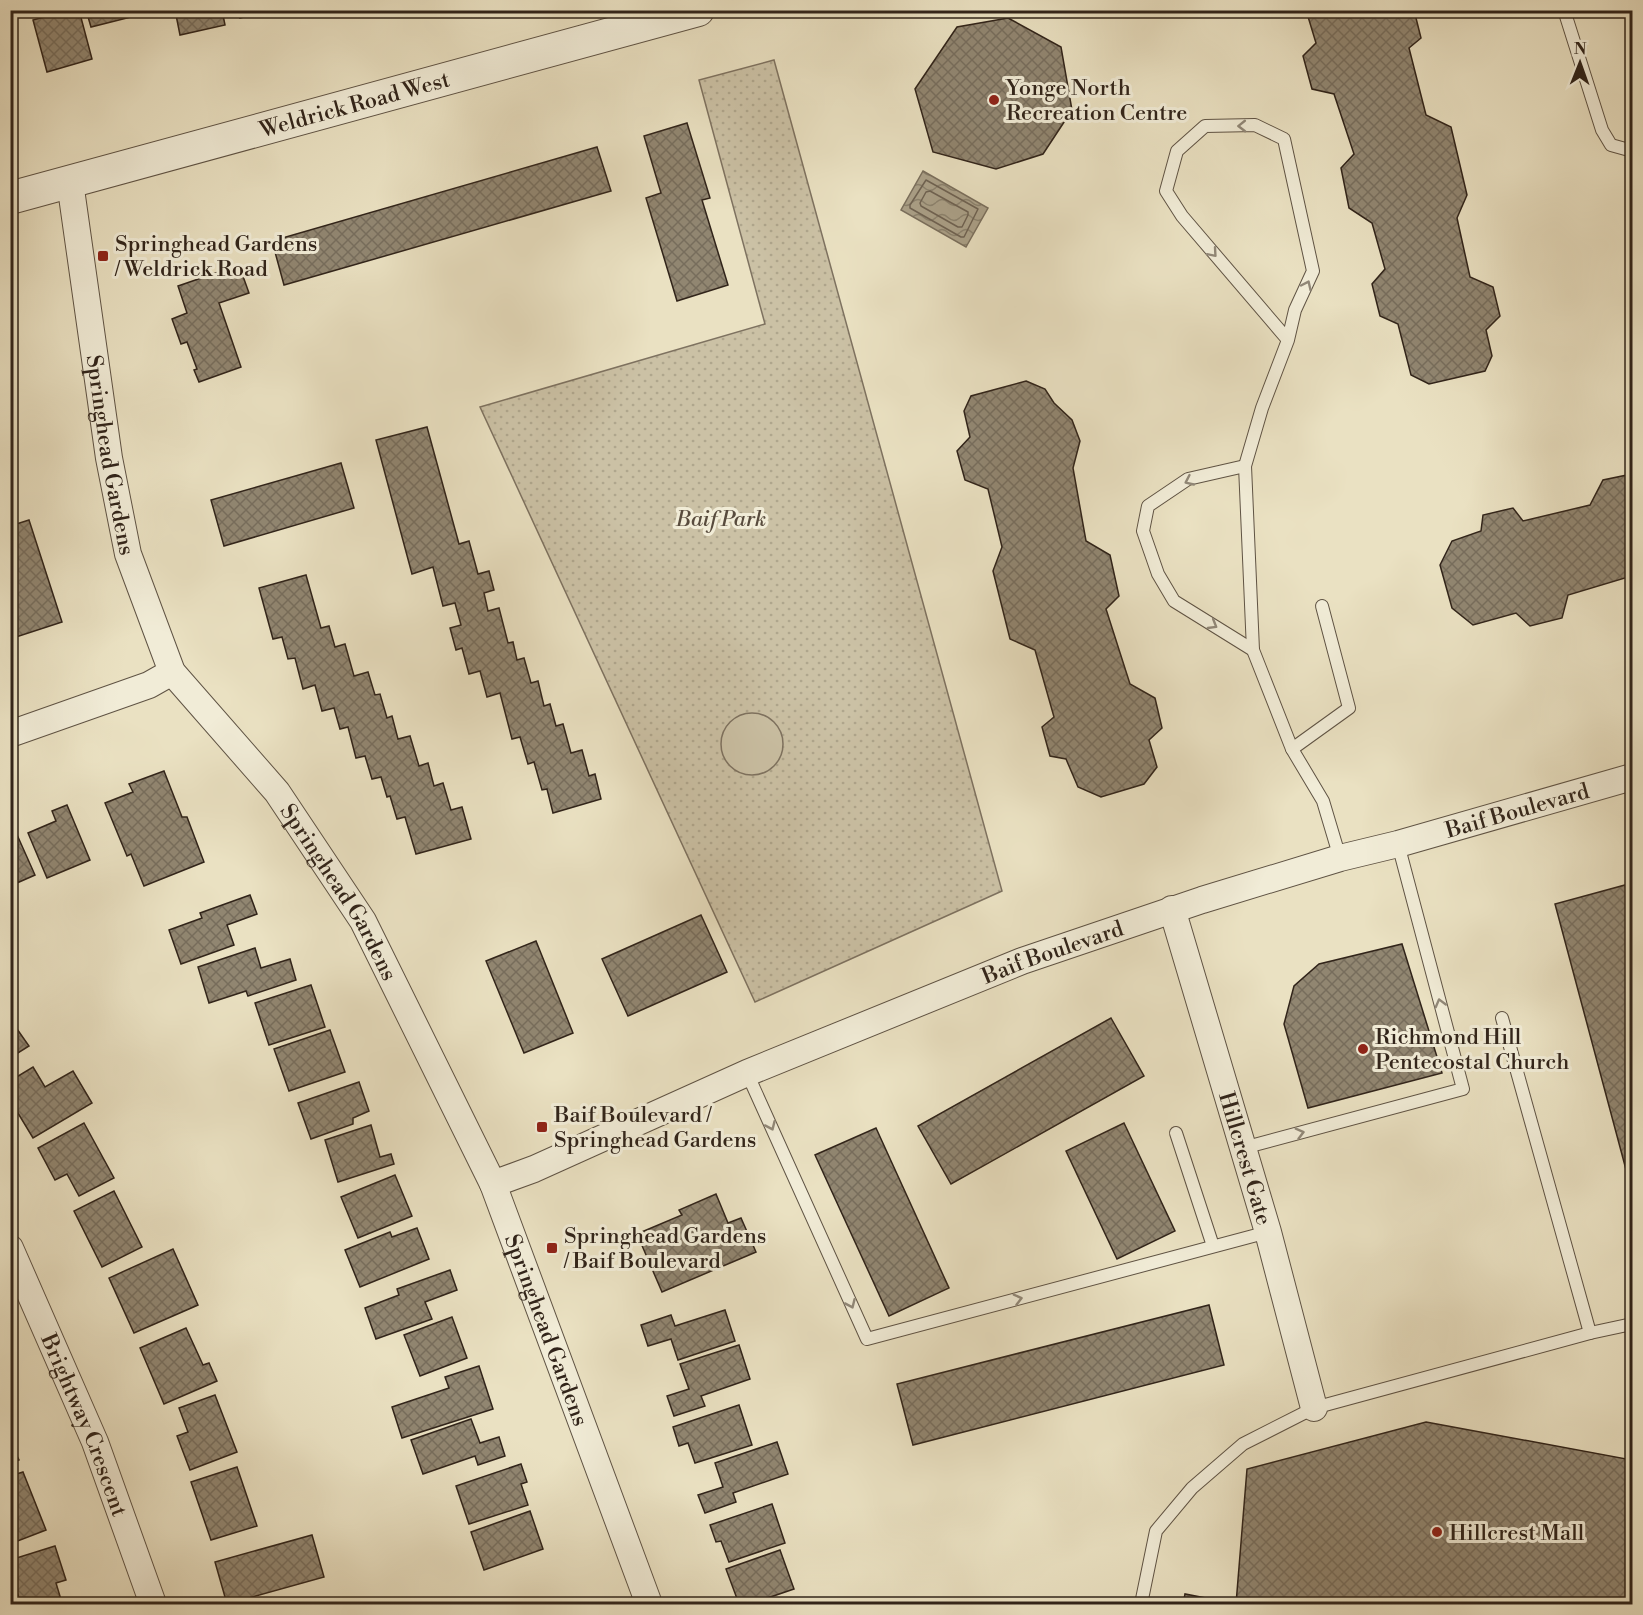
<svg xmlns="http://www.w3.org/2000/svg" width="1643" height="1615" font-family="'Libre Bodoni',serif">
<defs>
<pattern id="grass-dots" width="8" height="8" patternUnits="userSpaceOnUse" patternTransform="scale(1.5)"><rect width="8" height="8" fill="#cbc1a5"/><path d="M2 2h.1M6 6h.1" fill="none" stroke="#afa68d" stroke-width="1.8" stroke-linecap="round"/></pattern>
<pattern id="water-waves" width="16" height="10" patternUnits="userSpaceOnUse" patternTransform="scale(1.5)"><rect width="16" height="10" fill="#aba189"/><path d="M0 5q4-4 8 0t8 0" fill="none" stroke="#8c836f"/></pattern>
<pattern id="building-cross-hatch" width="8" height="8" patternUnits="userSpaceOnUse" patternTransform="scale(1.5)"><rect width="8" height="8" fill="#918671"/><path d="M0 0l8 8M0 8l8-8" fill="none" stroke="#776d5c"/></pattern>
</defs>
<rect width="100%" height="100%" fill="#eae1c2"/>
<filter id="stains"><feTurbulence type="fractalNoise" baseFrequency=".00333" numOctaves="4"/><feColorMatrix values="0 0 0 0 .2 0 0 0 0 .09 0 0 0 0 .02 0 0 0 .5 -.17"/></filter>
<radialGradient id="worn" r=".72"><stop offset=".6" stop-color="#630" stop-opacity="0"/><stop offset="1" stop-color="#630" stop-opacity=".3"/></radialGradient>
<path fill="url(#grass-dots)" stroke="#7e7260" stroke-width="1.5" d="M774 60 1002 891 755 1002 480 407 765 324 699 80Z"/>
<circle fill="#cbc1a5" stroke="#7e7260" stroke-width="1.5" cx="752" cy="744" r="31"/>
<path fill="url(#water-waves)" stroke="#7a6f5d" stroke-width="1.5" d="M923 171 988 208 966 247 901 210Z"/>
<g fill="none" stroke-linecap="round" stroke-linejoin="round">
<g stroke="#6e6252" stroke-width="1.5">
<path d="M926 180 978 209 964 237H961L910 208V205Z"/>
<path d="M930 191 968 212V215L962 227H958L921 206 920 203 926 192Z"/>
</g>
</g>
<g fill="url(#building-cross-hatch)" stroke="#31241a" stroke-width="1.5">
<path d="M70 10H79L92 59 47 72 33 20Z"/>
<path d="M86 10H151V12L91 27Z"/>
<path d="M175 10H222L225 25 180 35Z"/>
<path d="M238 10H270L240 18Z"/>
<path d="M1306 10H1414L1421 38 1409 48 1426 115 1451 127 1467 195 1457 218 1470 277 1493 287 1500 316 1486 330 1492 356 1485 371 1429 384 1411 375 1398 324 1380 316 1372 284 1385 269 1372 223 1349 208 1341 168 1354 154 1334 94 1312 89 1303 56 1316 43Z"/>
<path d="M1008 18 1061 47 1072 110 1043 154 996 169 933 152 915 89 957 27Z"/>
<path d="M687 123 710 198 702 200 728 285 677 301 646 198 661 193 644 136Z"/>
<path d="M597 147 611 191 284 285 272 241Z"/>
<path d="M239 265 249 293 219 303 241 367 199 382 194 370 197 369 187 342 181 344 172 319 187 313 178 286Z"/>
<path d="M1026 381 1045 389 1054 403 1072 420 1080 441 1073 468 1086 541 1110 555 1119 596 1106 609 1130 684 1155 698 1162 728 1149 740 1157 767 1144 784 1101 797 1078 787 1066 759 1050 756 1042 727 1054 717 1035 650 1010 639 993 571 1002 547 988 489 965 480 957 451 970 437 964 411 971 396Z"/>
<path d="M427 427 459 544 469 541 478 574 489 571 494 590 484 593 488 611 499 608 508 643 513 642 517 660 524 658 531 683 538 681 544 706 550 704 556 726 563 724 571 753 582 750 589 776 595 774 601 799 553 813 547 789 542 790 534 762 528 764 520 737 512 739 500 693 487 697 480 671 469 674 462 648 456 650 450 628 461 625 455 603 443 606 433 567 412 574 376 440Z"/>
<path d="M341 463 354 508 224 546 211 500Z"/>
<path d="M1632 474V580L1628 577 1568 595 1562 618 1530 626 1516 613 1473 625 1452 608 1440 565 1452 541 1481 531 1483 515 1513 508 1523 521 1590 505 1603 480Z"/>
<path d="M29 520 62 622 10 639V526Z"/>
<path d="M306 575 321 628 329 626 335 647 345 644 354 676 368 672 375 695 380 694 387 718 392 716 398 739 410 736 419 766 428 763 434 786 443 783 451 810 462 807 471 839 416 854 405 817 397 819 390 796 387 797 381 777 372 779 365 756 356 758 348 727 340 729 334 708 322 711 315 685 303 689 295 658 288 659 282 637 273 639 259 588Z"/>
<path d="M164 771 182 817H187L204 862 144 886 131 854 127 856 105 803 133 792 129 784Z"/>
<path d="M67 805 90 860 47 878 28 833 56 821 52 811Z"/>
<path d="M14 828 35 875 10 886V830Z"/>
<path d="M1625 885 1632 912V1192L1555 904Z"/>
<path d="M250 895 257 914 227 925 234 945 181 964 169 930 202 918 200 913Z"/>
<path d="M701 915 727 972 628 1016 602 959Z"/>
<path d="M536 941 573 1033 524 1053 486 961Z"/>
<path d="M1402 944 1442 1073 1308 1108 1284 1024 1294 986 1319 964Z"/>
<path d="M255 948 261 968 290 959 296 980 248 996 246 991 209 1003 198 967Z"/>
<path d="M311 985 325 1027 269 1045 255 1003Z"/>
<path d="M1111 1018 1144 1076 951 1184 918 1126Z"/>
<path d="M10 1019 29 1046 10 1058Z"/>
<path d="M330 1030 345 1072 289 1091 274 1049Z"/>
<path d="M33 1067 45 1087 73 1071 92 1103 33 1138 10 1100V1081Z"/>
<path d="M359 1082 369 1111 353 1118V1124L311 1139 298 1103Z"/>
<path d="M84 1123 114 1178 79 1196 67 1174 55 1180 38 1148Z"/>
<path d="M1124 1123 1175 1231 1117 1259 1066 1151Z"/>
<path d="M371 1125 380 1157 391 1154 394 1164 338 1182 325 1140Z"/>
<path d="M876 1128 949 1288 889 1316 815 1155Z"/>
<path d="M395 1175 412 1216 358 1238 341 1197Z"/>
<path d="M114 1191 142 1247 102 1267 74 1211Z"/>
<path d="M716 1194 728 1223 741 1218 756 1252 662 1292 637 1234 682 1215 679 1210Z"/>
<path d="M417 1228 429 1259 360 1287 345 1250 390 1232 392 1237Z"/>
<path d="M173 1249 198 1305 134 1333 109 1278Z"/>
<path d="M450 1270 457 1290 425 1302 432 1319 376 1339 365 1308 399 1295 397 1289Z"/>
<path d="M1209 1305 1224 1365 913 1445 897 1384Z"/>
<path d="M725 1310 735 1341 678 1360 671 1339 648 1346 641 1325 671 1315 675 1326Z"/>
<path d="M452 1317 467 1358 420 1376 404 1335Z"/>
<path d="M186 1328 203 1365 209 1363 217 1381 164 1404 140 1348Z"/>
<path d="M739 1345 750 1379 701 1396 705 1406 674 1416 667 1396 689 1389 680 1364Z"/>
<path d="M479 1366 493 1409 402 1438 392 1407 449 1388 445 1377Z"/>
<path d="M215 1395 237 1452 190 1470 177 1436 188 1432 179 1408Z"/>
<path d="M739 1405 752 1445 695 1463 688 1443 679 1446 673 1427Z"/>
<path d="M471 1419 480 1443 499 1437 505 1456 478 1465 475 1456 423 1474 411 1440Z"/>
<path d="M1426 1422 1632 1460V1604H1183L1185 1594 1236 1604 1247 1469Z"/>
<path d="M10 1442 19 1460 10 1464Z"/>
<path d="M777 1442 788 1474 733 1493 736 1502 705 1513 698 1495 723 1487 715 1463Z"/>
<path d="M521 1464 527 1482 521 1484 528 1505 469 1524 456 1486Z"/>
<path d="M237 1467 257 1526 211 1540 191 1482Z"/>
<path d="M23 1472 46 1530 10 1544V1476Z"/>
<path d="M772 1504 785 1543 729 1562 721 1541 716 1542 710 1525Z"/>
<path d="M530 1511 543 1549 484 1570 471 1532Z"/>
<path d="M312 1535 324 1577 227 1604 215 1562Z"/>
<path d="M55 1546 66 1580 56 1583 62 1603 57 1604H21L10 1571V1560Z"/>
<path d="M780 1550 794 1589 750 1604H739L726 1569Z"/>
</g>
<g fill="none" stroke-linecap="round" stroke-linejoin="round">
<defs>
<g id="service">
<path d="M1564 10 1602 130 1611 145 1629 150 1632 148"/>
<path d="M1288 340 1182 216 1166 191 1177 151 1205 126 1255 125 1284 139 1313 271 1295 310 1288 340 1262 408 1245 466 1253 650 1292 749 1323 801 1340 858"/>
<path d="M1245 466 1188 479 1148 506 1143 531 1158 574 1174 601 1253 650"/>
<path d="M1292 749 1349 708 1322 606"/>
<path d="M1502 1018 1590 1333"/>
<path d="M747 1073 867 1339 1268 1232"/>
<path d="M1176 1133 1213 1246"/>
<path d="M1243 1148 1463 1089 1398 844"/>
<path d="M1141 1604 1156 1531 1192 1488 1243 1444 1314 1408 1590 1333 1632 1324"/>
</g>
<g id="minor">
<path id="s1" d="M70 182 109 458 128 554 172 672 277 792 363 921 493 1184 649 1604"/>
<path d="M10 734 149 685 172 672"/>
<path id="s2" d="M1172 909 1268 1232 1314 1408"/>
<path id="s3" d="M493 1184 534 1169 747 1073 1022 961 1202 900 1340 858 1398 844 1632 777"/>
<path id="s4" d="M10 1248 95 1442 153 1604"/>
</g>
<g id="tertiary">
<path id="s5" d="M10 198 698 10"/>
</g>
</defs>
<use href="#service" stroke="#5f5344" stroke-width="14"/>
<use href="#minor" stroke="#5f5344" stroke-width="28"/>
<use href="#tertiary" stroke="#5f5344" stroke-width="34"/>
<use href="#service" stroke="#f1ecd7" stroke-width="12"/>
<use href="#minor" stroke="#f1ecd7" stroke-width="26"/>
<use href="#tertiary" stroke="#f1ecd7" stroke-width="32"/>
</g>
<defs><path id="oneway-chevron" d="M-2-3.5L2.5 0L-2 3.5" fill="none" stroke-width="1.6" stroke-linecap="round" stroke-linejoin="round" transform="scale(1.5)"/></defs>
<g stroke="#918878">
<use href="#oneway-chevron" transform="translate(1242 126) rotate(179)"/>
<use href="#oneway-chevron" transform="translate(1213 253) rotate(49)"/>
<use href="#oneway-chevron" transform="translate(1307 285) rotate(-65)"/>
<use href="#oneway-chevron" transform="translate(1189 481) rotate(155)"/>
<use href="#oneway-chevron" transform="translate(1213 625) rotate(31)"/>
<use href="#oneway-chevron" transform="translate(1440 1003) rotate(-105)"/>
<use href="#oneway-chevron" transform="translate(771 1126) rotate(66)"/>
<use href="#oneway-chevron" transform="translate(1300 1133) rotate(-15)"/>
<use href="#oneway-chevron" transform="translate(1018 1299) rotate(-15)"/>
<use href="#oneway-chevron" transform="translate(851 1304) rotate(66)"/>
</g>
<g fill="#8f2418" stroke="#f1ecd7" stroke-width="2">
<circle cx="994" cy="100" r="6"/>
<rect x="97" y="250" width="12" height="12" rx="3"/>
<circle cx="1363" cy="1049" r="6"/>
<rect x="536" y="1121" width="12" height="12" rx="3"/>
<rect x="546" y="1242" width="12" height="12" rx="3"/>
<circle cx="1437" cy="1532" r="6"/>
</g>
<g text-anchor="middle" stroke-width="6" stroke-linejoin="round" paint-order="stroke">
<g font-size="22" fill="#31241a" stroke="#f1ecd7" text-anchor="start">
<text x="1006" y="95">Yonge North<tspan x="1006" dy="25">Recreation Centre</tspan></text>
<text x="115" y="251">Springhead Gardens<tspan x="115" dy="25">/ Weldrick Road</tspan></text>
<text x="1375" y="1044">Richmond Hill<tspan x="1375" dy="25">Pentecostal Church</tspan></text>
<text x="554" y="1122">Baif Boulevard /<tspan x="554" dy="25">Springhead Gardens</tspan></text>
<text x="564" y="1243">Springhead Gardens<tspan x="564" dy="25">/ Baif Boulevard</tspan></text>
<text x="1449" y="1540">Hillcrest Mall</text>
</g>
<g font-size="22" fill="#31241a" stroke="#f1ecd7">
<text dy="8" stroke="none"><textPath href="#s5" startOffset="357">Weldrick Road West</textPath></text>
<text dy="8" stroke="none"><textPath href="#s1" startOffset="276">Springhead Gardens</textPath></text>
<text dy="8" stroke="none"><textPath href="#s3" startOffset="1092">Baif Boulevard</textPath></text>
<text dy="8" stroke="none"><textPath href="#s1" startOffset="780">Springhead Gardens</textPath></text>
<text dy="8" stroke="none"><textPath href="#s3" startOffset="606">Baif Boulevard</textPath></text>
<text dy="8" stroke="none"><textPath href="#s2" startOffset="260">Hillcrest Gate</textPath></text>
<text dy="8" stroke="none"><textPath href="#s1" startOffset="1266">Springhead Gardens</textPath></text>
<text dy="8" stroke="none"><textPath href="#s4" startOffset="192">Brightway Crescent</textPath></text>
</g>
<g font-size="22" font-style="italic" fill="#584b3d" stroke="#f1ecd7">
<text x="721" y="526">Baif Park</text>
</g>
</g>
<rect width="1643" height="1615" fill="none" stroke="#eae1c2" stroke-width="36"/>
<rect x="12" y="12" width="1619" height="1591" fill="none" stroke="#31241a" stroke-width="3"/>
<rect x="18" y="18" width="1607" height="1579" fill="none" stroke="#31241a" stroke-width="1.5"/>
<g transform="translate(1580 63) rotate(1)" stroke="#f1ecd7" stroke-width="4.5" paint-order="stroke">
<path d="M0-4.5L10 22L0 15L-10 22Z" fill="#31241a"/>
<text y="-9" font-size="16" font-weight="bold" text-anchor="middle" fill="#31241a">N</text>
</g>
<rect width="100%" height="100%" filter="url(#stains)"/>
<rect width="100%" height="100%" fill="url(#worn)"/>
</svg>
